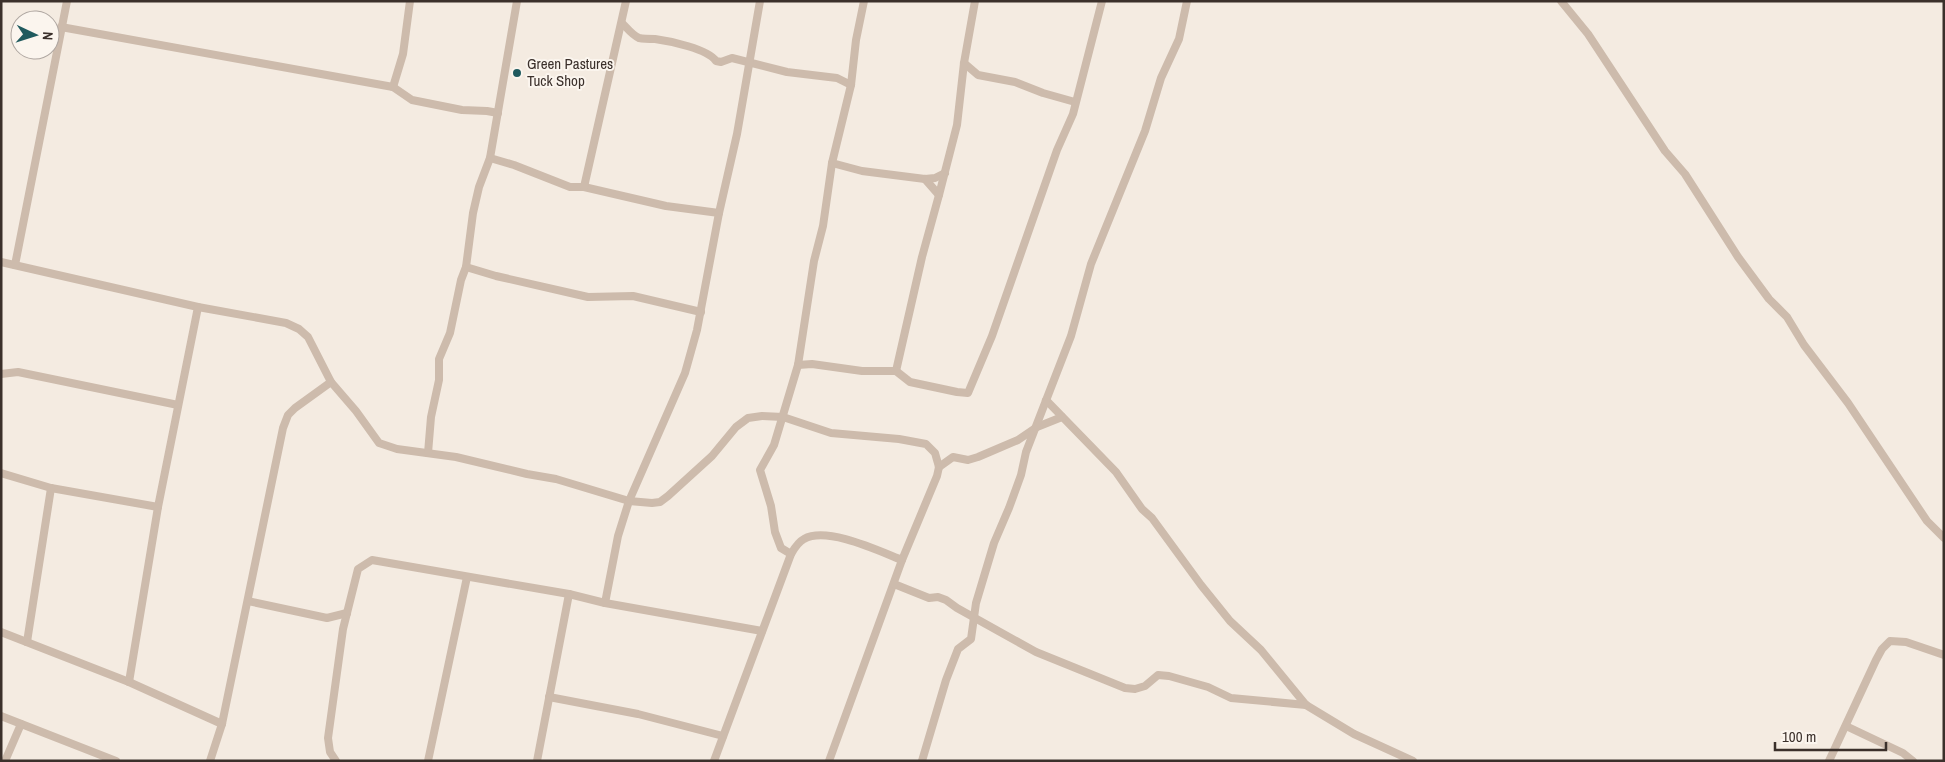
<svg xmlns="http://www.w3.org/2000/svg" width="1945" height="762" font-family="'Archivo Narrow',sans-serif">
<rect width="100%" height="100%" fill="#f4ebe1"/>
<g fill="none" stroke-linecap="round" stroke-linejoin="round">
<g stroke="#cdbbac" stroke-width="8">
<path d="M1561 1 1588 34 1665 151 1685 174 1738 257 1769 299 1787 317 1804 345 1848 403 1927 521 1944 538"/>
<path d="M622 23C627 28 632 35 639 38 644 39 650 39 655 39 670 41 708 49 716 61L721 62 732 58 787 72 837 78 851 85"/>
<path d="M61 27 393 87 412 100 462 110 487 111 498 113"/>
<path d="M964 63 978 75 1015 82 1043 93 1075 102"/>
<path d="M393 87 403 54 410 1"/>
<path d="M490 158 514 165 570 187H584L666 206 719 213"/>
<path d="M832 163 862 171 925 179 935 178 945 173"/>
<path d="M925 179 939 195 957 125 964 63 975 1"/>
<path d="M584 187 626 1"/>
<path d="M1 262 198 307 286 323 299 329 308 337 331 382 356 411 379 443 397 449 456 457 527 474 556 479 629 501 652 503 660 502 668 496 712 456 736 427 748 418 762 416 783 417 831 433 899 439 926 444 935 453 939 467 937 476 902 560 829 761"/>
<path d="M15 265 67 1"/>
<path d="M466 267 496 276 588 297 633 296 701 312"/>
<path d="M798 365 812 364 862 371H896L922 257 939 195"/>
<path d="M896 371 910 382 957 392 968 393 992 336 1057 150 1073 114 1102 1"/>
<path d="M1 374 18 372 178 405"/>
<path d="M1046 400 1116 472 1142 509 1152 518 1201 585 1230 621 1261 650 1306 705 1354 734 1413 761"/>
<path d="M428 453 431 417 439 380V359L450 333 461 280 466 267 473 213 479 187 490 158 517 1"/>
<path d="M939 467 953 457 968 460 978 457 1018 440 1037 427 1062 417"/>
<path d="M1 473 51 488 158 507"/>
<path d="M791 554 781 548 775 532 771 506 760 470 774 445 798 365 814 261 823 226 832 163 851 85 856 40 864 1"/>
<path d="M894 584 929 598 938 597 946 600 957 608 1036 652 1125 688 1135 689 1145 686 1158 675 1169 676 1208 687 1231 698 1306 705"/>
<path d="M248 601 327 618 347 613"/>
<path d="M605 603 618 536 629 501 685 373 697 330 719 213 737 134 760 1"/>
<path d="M1 632 129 682 222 724"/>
<path d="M27 642 51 488"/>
<path d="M129 682 158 507 198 307"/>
<path d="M549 697 638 714 723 736"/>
<path d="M1 716 116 761"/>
<path d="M1846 726 1903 753 1913 761"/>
<path d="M5 761 21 724"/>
<path d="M210 761 222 724 283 428 288 415 295 408 331 382"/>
<path d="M336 761 330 752 328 738 343 629 358 569 372 560 569 594 605 603 762 631"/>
<path d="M428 761 467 577"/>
<path d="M537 761 569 594"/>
<path d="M714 761 791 554C794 549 798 542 804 539 827 526 879 551 902 560"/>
<path d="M922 761 946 680 958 649 971 639 976 603 994 543 1009 508 1021 475 1026 452 1071 336 1091 264 1145 131 1161 78 1179 39 1187 1"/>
<path d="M1829 761 1876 660 1882 649 1890 641 1906 642 1944 655"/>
</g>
</g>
<circle fill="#1f5a5e" stroke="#fbf5ee" stroke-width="2" cx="517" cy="73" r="5"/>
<g text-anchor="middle" stroke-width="4" stroke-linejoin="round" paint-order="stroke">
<g font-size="15" fill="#3b302b" stroke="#fbf5ee" text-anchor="start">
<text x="527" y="69">Green Pastures<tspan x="527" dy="17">Tuck Shop</tspan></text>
</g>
</g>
<rect width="1945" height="762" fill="none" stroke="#3b302b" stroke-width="5"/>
<g transform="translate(35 35) rotate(94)"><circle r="24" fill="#fbf5ee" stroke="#aea6a0"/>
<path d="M0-4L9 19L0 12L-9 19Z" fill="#1f5a5e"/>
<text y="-8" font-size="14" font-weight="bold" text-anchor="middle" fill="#3b302b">N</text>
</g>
<path d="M1775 742v8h111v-8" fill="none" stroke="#3b302b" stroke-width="2.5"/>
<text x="1782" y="742" font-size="15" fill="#3b302b" stroke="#fbf5ee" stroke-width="4" paint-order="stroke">100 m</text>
</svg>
